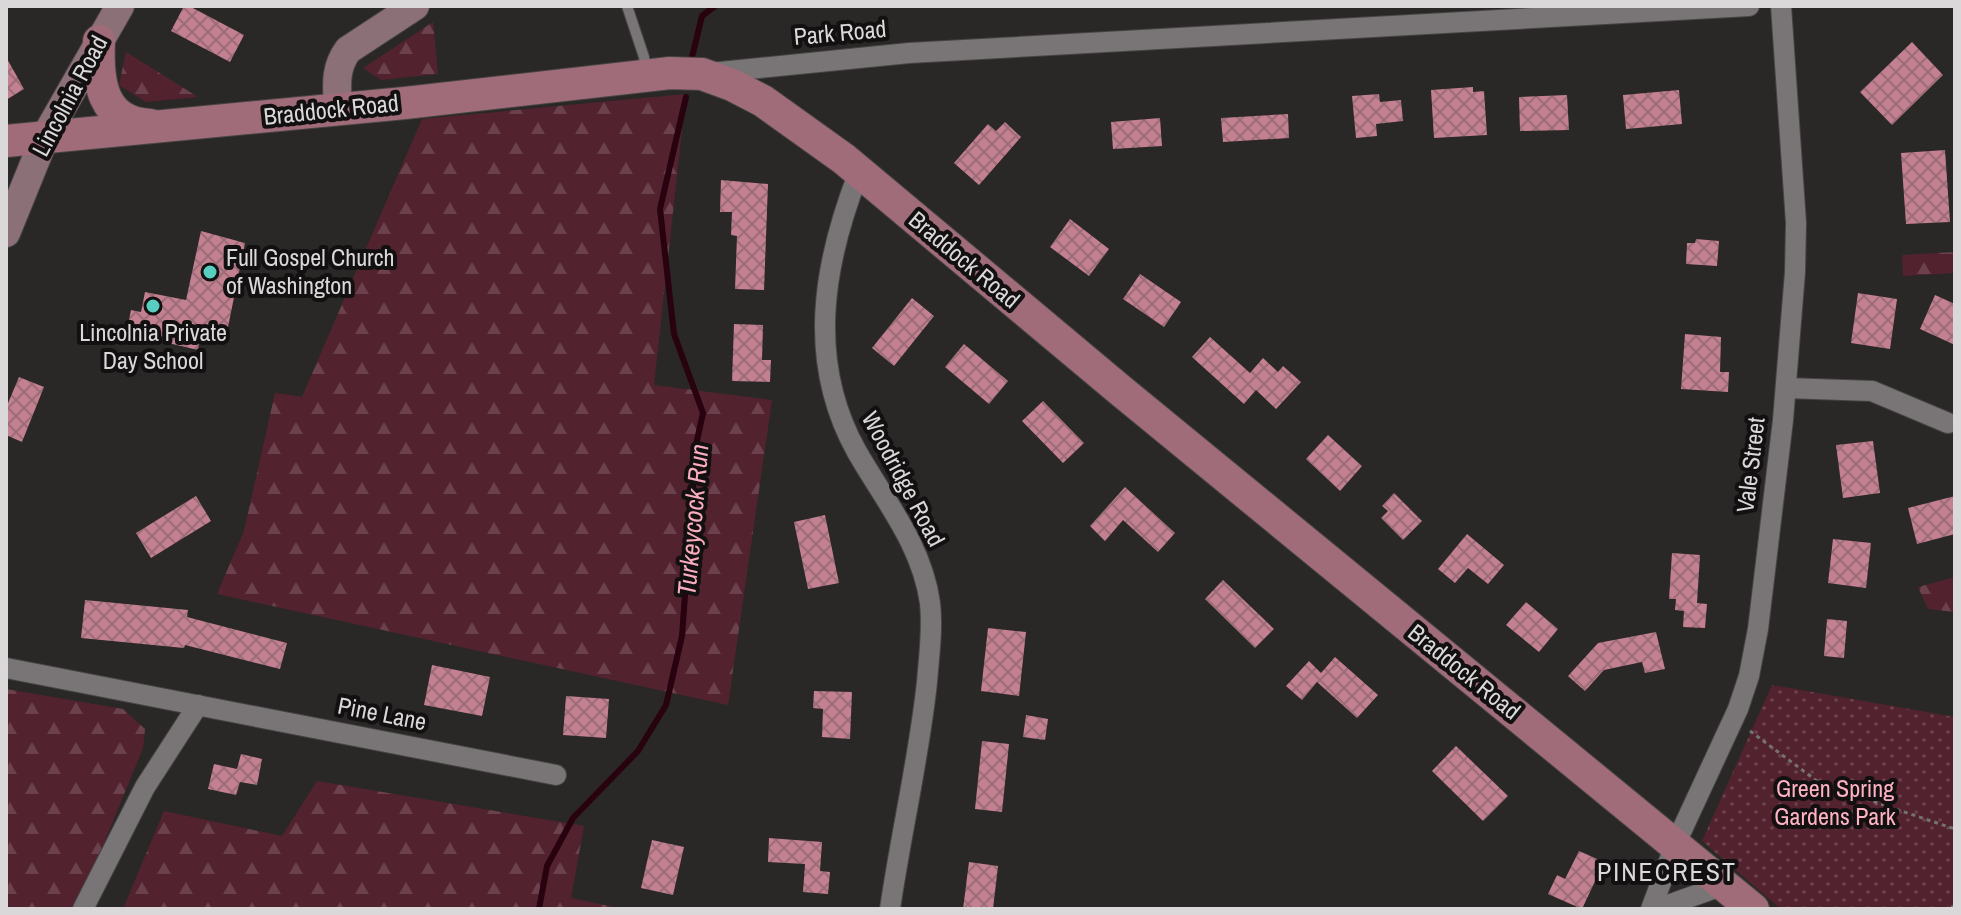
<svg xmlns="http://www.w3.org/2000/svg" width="1961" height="915" font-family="'Archivo Narrow',sans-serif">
<defs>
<pattern id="forest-firs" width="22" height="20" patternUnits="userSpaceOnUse" patternTransform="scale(2)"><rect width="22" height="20" fill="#53222f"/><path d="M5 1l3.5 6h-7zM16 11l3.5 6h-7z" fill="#6b414d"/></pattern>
<pattern id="park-dots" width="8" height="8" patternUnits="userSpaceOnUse" patternTransform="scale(2)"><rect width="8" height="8" fill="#53222f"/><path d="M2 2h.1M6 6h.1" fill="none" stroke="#6b414d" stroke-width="1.8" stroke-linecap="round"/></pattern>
<pattern id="building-cross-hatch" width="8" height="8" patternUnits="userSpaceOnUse" patternTransform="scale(2)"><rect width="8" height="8" fill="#c38090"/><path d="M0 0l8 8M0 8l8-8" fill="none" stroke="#9c6d78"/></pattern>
</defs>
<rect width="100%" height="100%" fill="#2a2727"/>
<g fill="url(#forest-firs)">
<path d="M433 22 438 74 381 80 363 68Z"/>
<path d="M126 52 198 97 146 102 119 85Z"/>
<path d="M686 94 654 385 772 400 728 705 217 594 244 531 275 393 302 397 422 119Z"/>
<path d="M1955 252V273L1903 276 1902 255Z"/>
<path d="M1955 577V612L1928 609 1918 587Z"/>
<path d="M6 689 123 709 145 729 143 748 77 909H6Z"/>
<path d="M317 781 584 826 571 898 624 909H123L164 811 282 836Z"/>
</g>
<path fill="url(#park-dots)" d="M1772 685 1955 717V909H1781L1702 841Z"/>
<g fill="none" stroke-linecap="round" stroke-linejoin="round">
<g stroke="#28020e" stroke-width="6">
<path d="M692 57 702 16 715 6"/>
<path d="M539 909 547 866 573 818 638 751 666 705 682 636 696 445 703 413 674 334 660 209 686 97"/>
</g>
</g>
<g fill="url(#building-cross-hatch)">
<path d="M184 6H189L244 35 230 62 171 31Z"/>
<path d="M1912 42 1943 75 1892 125 1860 92Z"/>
<path d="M6 57 24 89 6 100Z"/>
<path d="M1473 87V92L1484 91 1487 135 1434 138 1431 90Z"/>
<path d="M1679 90 1682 124 1626 129 1623 95Z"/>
<path d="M1379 94 1380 102 1401 100 1403 121 1376 124 1377 136 1356 138 1352 96Z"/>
<path d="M1567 95 1569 130 1520 131 1519 97Z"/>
<path d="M1288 114 1289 138 1223 142 1221 118Z"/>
<path d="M1160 118 1162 146 1113 149 1111 122Z"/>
<path d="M1005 122 1021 137 979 185 954 163 988 124 996 131Z"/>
<path d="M1945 150 1950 222 1906 224 1901 153Z"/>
<path d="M721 180 768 184 764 290 735 289 737 236 731 235 732 212H720Z"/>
<path d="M1070 219 1109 249 1089 276 1050 247Z"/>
<path d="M201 231 245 243 225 342 200 338 198 350 134 335 136 326 128 325 131 310 141 312 145 292 186 300Z"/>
<path d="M1696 239 1719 241 1717 266 1686 264 1687 243H1695Z"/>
<path d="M1140 274 1181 302 1164 327 1123 299Z"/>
<path d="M1858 293 1897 299 1890 349 1851 343Z"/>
<path d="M1935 295 1955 304V345L1920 329Z"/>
<path d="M912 298 934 316 894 366 872 348Z"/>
<path d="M734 324 763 325 762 360H771L770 382 732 381Z"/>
<path d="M1685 334 1721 337 1720 372H1729L1728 392 1681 389Z"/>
<path d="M1210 337 1250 373 1263 358 1278 372 1283 366 1301 382 1276 409 1256 390 1244 404 1192 357Z"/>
<path d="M964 344 1008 381 989 404 945 367Z"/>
<path d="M19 377 44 387 22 442 6 435V408Z"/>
<path d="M1043 401 1084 443 1063 463 1022 421Z"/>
<path d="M1328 435 1362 466 1340 491 1306 459Z"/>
<path d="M1873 441 1880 493 1843 498 1836 445Z"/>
<path d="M1125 487 1175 533 1158 552 1123 520 1105 541 1090 526Z"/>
<path d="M1394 493 1422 521 1403 540 1381 518 1388 511 1382 506Z"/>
<path d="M196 496 211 521 151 558 136 533Z"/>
<path d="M1955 496V534L1917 544 1908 508Z"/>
<path d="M825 515 839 583 808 589 794 522Z"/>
<path d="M1467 534 1504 565 1488 584 1468 568 1455 583 1438 569Z"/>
<path d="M1833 539 1871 543 1866 588 1828 583Z"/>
<path d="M1672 553 1700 555 1697 603 1707 604 1705 628 1683 627 1684 611 1675 610 1676 599H1669Z"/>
<path d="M1223 580 1274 629 1255 648 1205 599Z"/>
<path d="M85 600 188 610 187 617 287 643 280 669 185 645 184 648 81 638Z"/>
<path d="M1526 602 1558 629 1539 652 1506 625Z"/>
<path d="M1827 619 1847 621 1844 658 1824 656Z"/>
<path d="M988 628 1026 632 1019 696 981 691Z"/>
<path d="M1656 632 1665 669 1645 673 1642 662 1604 670 1585 691 1568 676 1598 643Z"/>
<path d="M1335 657 1378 695 1357 718 1317 682 1302 700 1286 686 1309 661 1321 673Z"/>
<path d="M432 665 490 677 482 716 424 705Z"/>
<path d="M814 691 852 692 850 739 822 737 823 709 813 708Z"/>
<path d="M566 696 609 699 606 738 563 735Z"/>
<path d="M1026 715 1048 719 1045 740 1023 737Z"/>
<path d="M982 741 1009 744 1002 812 975 809Z"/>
<path d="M1456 746 1508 796 1483 821 1432 771Z"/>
<path d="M241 754 262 759 257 785 240 782 236 795 208 789 214 764 237 769Z"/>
<path d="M769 838 822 842 820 871 830 872 828 894 803 892 805 864 768 862Z"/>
<path d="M652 840 684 847 673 895 641 888Z"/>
<path d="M1579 851 1604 862 1582 909 1548 894 1557 875 1565 879Z"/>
<path d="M969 862 998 866 993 909H963Z"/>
</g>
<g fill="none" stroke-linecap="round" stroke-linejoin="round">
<defs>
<path id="lane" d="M627 6 644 57 646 73"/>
<g id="street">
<path d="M710 73 909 53 1749 6"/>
<path d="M859 172C823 264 806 361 857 452 885 501 922 545 930 603 933 629 929 656 927 682 919 758 901 833 890 909"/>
<path d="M1786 388 1872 391 1948 423"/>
<path d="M6 668 556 775"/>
<path d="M83 909 145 787 198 705"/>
<path d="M1651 909 1675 845 1738 709 1749 676 1758 629 1783 420 1795 272 1796 223 1781 6"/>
<path d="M1657 909 1724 885"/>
</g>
<g id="secondary">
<path d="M338 109C337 87 334 69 348 50L415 6"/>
<path d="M6 233 45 137 120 6"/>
</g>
<g id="primary">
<path d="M99 41C97 81 101 122 150 125"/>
<path d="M6 141 405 103 670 73 702 74 732 85 763 101 844 159 1120 390 1753 909"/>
</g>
</defs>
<use href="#lane" stroke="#474444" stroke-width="12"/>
<use href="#street" stroke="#474444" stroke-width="22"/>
<use href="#secondary" stroke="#474444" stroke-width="30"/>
<use href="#primary" stroke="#474444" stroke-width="34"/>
<g stroke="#757272" stroke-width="3" stroke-dasharray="4 4" stroke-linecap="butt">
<path d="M1750 731 1821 784 1955 829"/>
<path d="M1951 909 1955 903"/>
</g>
<use href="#lane" stroke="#797576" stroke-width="10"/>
<use href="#street" stroke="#797576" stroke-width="20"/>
<use href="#secondary" stroke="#8c7078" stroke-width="28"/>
<use href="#primary" stroke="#a06c79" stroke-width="32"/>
</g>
<g fill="#58cec0" stroke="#121010" stroke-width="3">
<circle cx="210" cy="272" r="8"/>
<circle cx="153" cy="306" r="8"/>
</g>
<g text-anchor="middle" stroke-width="8" stroke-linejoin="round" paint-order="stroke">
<g font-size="24" fill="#dbd8d9" stroke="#121010">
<text transform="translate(840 33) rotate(-5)" y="8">Park Road</text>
<text transform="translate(70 96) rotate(-62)" y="8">Lincolnia Road</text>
<text transform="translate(331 110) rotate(-6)" y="8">Braddock Road</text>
<text transform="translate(964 260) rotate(40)" y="8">Braddock Road</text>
<text transform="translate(1751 465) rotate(-83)" y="8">Vale Street</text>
<text transform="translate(903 479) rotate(62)" y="8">Woodridge Road</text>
<text transform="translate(1464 672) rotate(39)" y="8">Braddock Road</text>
<text transform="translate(382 714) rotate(11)" y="8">Pine Lane</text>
</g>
<g font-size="24" fill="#dbd8d9" stroke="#121010" text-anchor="start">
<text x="226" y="266">Full Gospel Church<tspan x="226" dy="28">of Washington</tspan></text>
<text x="153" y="341" text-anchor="middle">Lincolnia Private<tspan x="153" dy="28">Day School</tspan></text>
</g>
<g font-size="24" fill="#ffb2c3" stroke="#121010">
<text x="1835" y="797">Green Spring<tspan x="1835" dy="28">Gardens Park</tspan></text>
</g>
<g font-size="26" font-style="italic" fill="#f8acbd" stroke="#121010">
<text transform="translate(693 520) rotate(-85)" y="9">Turkeycock Run</text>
</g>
<g font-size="26" letter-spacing="2" fill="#dcd7d8" stroke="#121010">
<text x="1667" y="881">PINECREST</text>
</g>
</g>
<rect width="1961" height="915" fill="none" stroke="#dbd8d9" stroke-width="16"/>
</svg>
